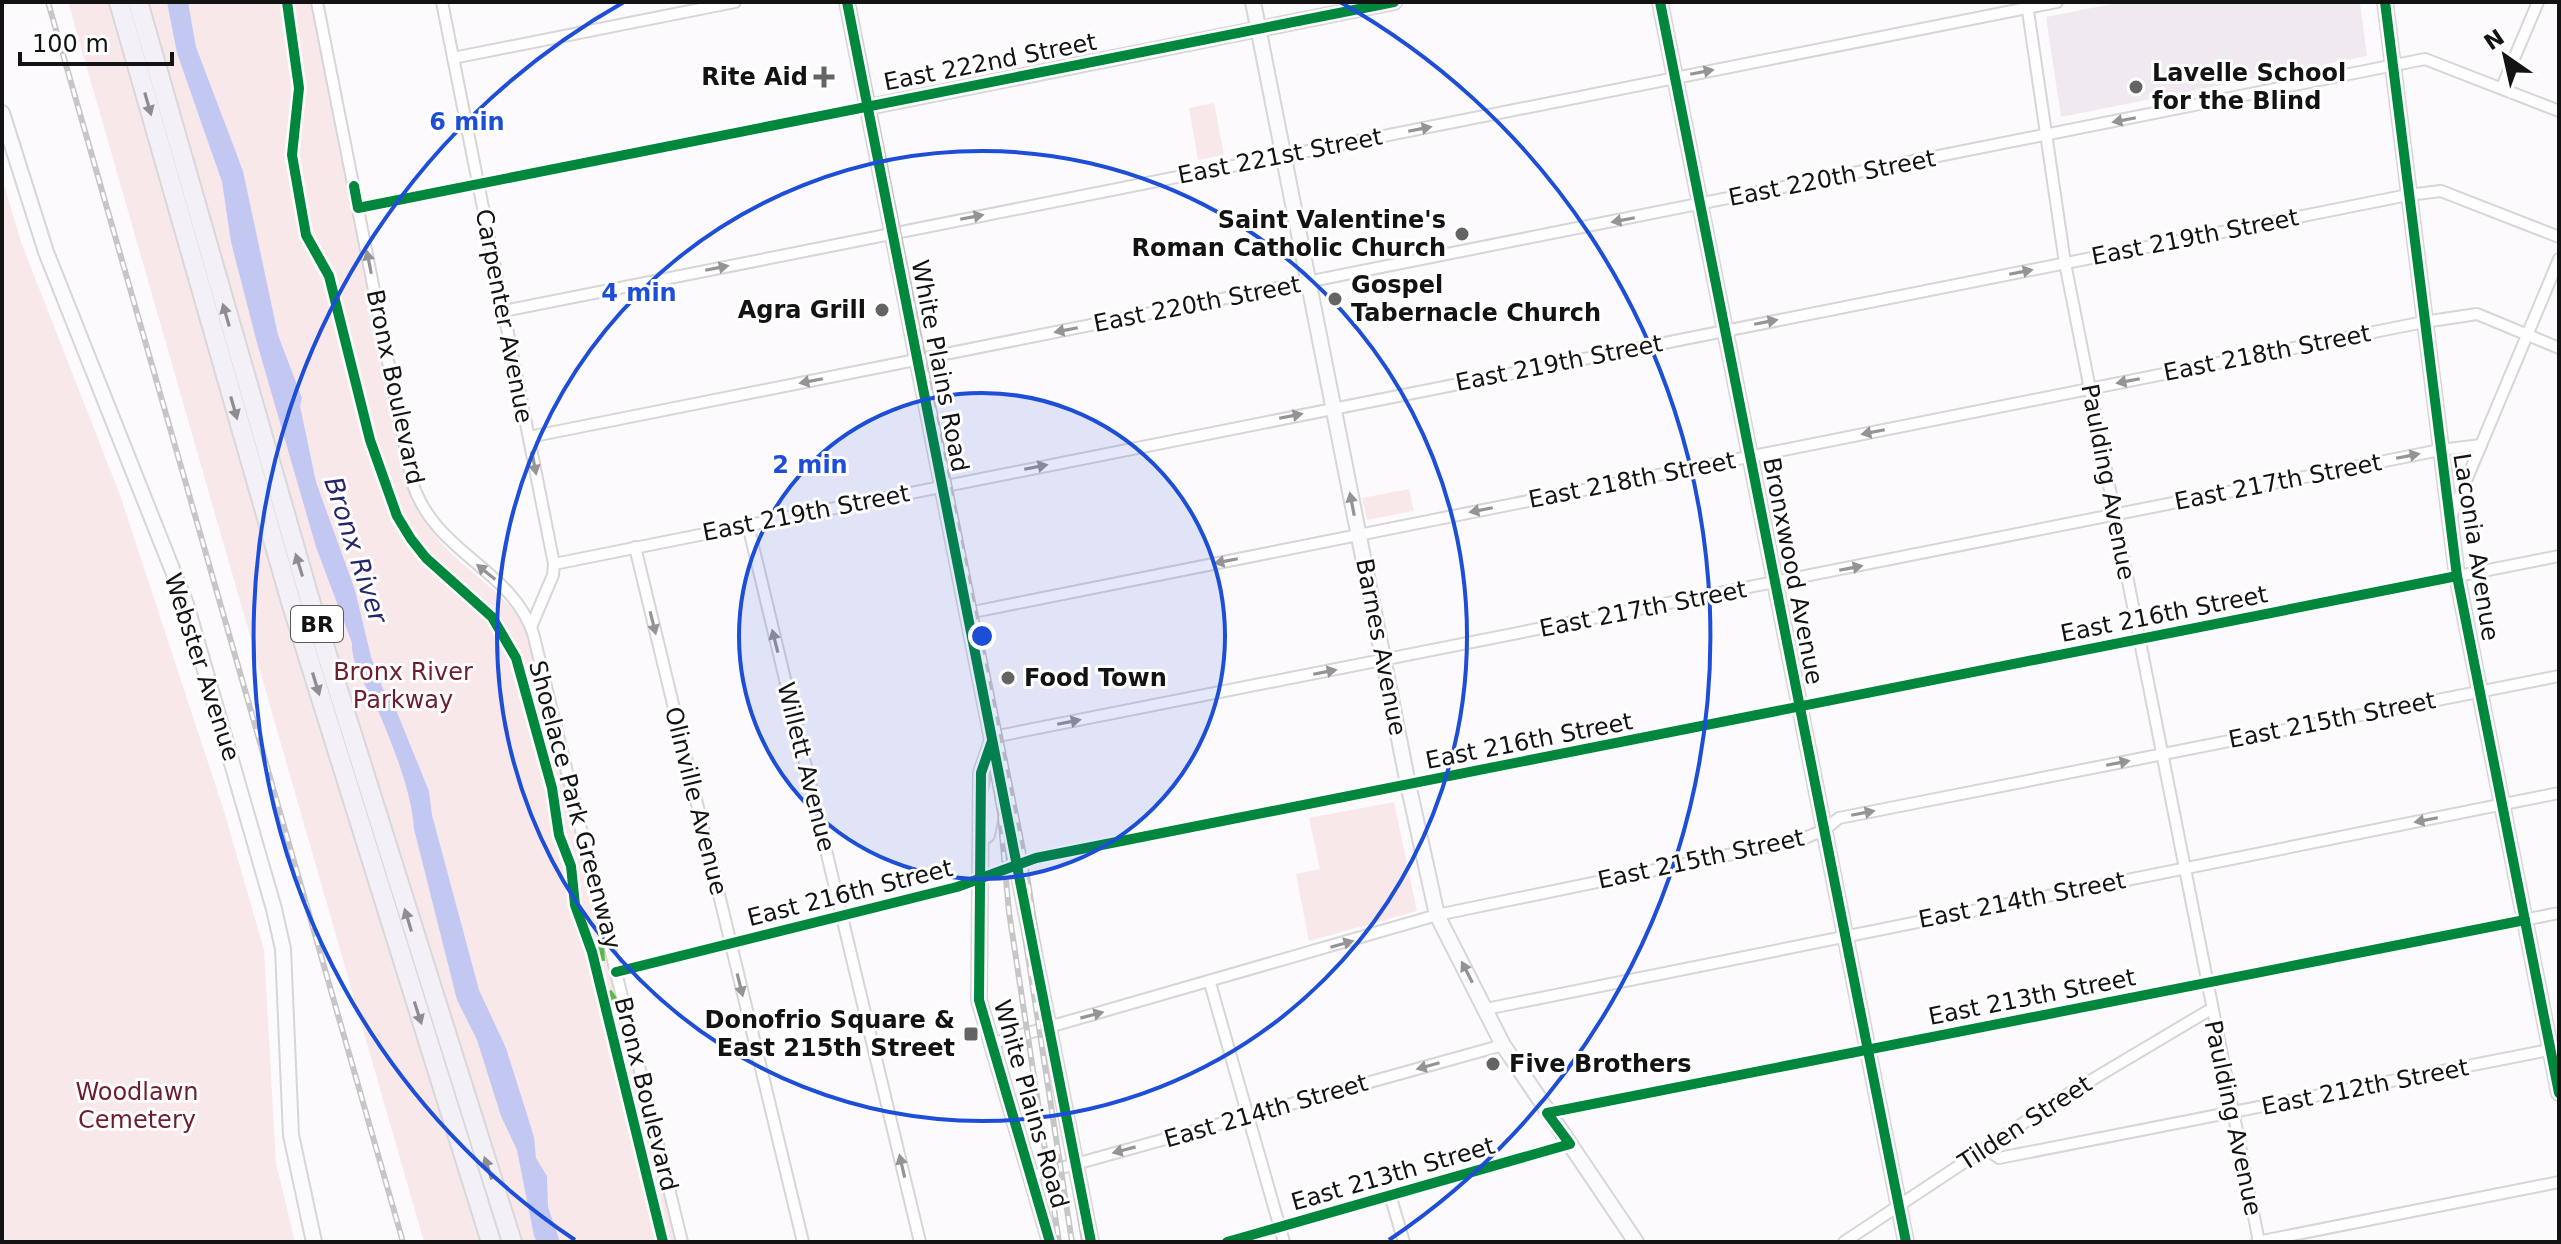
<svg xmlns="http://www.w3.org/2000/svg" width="2561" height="1244" font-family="'DejaVu Sans',sans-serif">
<rect width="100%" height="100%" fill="#fcfafc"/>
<path fill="#f0eaf0" d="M2122 2H2360L2367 56 2061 117 2046 17Z"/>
<g fill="#f9e8ea">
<path d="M68 2H312L404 470C412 499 423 524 445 547 475 579 513 596 529 639L676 1242H424Z"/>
<path d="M1214 103 1224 155 1198 160 1189 108Z"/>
<path d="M2 178 21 242 120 495 224 811 264 950 276 1163 295 1242H2Z"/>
<path d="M1409 489 1414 511 1367 520 1362 498Z"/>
<path d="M1394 802 1417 911 1309 941 1296 874 1320 869 1309 818Z"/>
</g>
<path fill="#c3c8f3" d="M167 2H188L196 47 243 171 278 335 302 398 300 406 316 482 355 590 371 657 383 689 392 700 429 791 432 815 479 990 506 1048 534 1137 536 1158 547 1176 548 1207 560 1242H537L534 1236 517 1150 501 1116 477 1040 457 1000 414 829C412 791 391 741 376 706 367 687 351 665 352 643L316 547 257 343 231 242 222 182 177 53Z"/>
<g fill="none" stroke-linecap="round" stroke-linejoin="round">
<defs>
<g id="street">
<path d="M317 2 412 482C436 555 509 566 533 633L682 1242"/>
<path d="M442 2 554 564 553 575 531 627"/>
<path d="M2027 4 2065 263 2259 1242"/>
<path d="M453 58 735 2"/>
<path d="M2502 87 2538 2"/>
<path d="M358 208 868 107"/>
<path d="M504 311 2057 2"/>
<path d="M529 437 2425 59 2559 111"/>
<path d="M2450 519 2559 259"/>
<path d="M748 525 920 1242"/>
<path d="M635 547 803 1242"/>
<path d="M554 564 2408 195 2441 191 2559 237"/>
<path d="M968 613 2424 322 2477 314 2559 348"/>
<path d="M993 737 2440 450 2481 445"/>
<path d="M616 972 957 887 1036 858 2559 556"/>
<path d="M1210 983 1284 1242"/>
<path d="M1486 1009 2559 793"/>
<path d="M990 1044 1437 915 1800 840 1824 830 1839 818 2559 676"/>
<path d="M1547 1113 2559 913"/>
<path d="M1985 1148 1999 1158 2559 1048"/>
<path d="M1029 1177 1503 1045"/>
<path d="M1390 1195 1404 1242"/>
<path d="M1227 1242 1570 1144"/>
<path d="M1844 1242 2058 1100 2211 1009"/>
<path d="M2257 1242 2559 1182"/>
</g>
<g id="secondary">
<path d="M847 2 1091 1242"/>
<path d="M1253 2 1408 784 1437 915 1503 1045 1636 1242"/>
<path d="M1660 2 1906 1242"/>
<path d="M2385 2 2457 576 2559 1093"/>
<path d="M868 107 1394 2"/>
<path d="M2 113 46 252 186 604 274 909 283 949 291 1135 314 1242"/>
<path d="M992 741 981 773 979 1000 1050 1242"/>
<path d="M987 835 998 781"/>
</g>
<g id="highway">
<path d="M119 2 291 602 491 1242"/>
<path d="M138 2 311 604 512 1242"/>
</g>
</defs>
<use href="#street" stroke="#d7d5d7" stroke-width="14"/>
<use href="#secondary" stroke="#d7d5d7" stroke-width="18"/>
<use href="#highway" stroke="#d9d8d9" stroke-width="22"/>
<use href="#street" stroke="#fffeff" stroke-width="10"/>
<use href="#secondary" stroke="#fbfafc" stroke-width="14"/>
<use href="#highway" stroke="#f3f0f7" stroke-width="18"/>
<defs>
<g id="rail">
<path d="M48 2 403 1242"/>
<path d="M852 2 1023 850 1084 1242"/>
<path d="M991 763 1000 813 1009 912 1059 1242"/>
<path d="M1016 878 1072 1242"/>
</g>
</defs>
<use href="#rail" stroke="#c6c6c6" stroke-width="6"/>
<use href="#rail" stroke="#fff" stroke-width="3" stroke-dasharray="9" stroke-linecap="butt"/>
<g stroke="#58b947" stroke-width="8" stroke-dasharray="16 8" stroke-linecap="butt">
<path d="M601 961 600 947 609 942"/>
<path d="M608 992 621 1011 625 1010"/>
</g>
<defs>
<g id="cycleway">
<path d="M287 2 299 88 292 155 306 235 329 276 370 440 397 516 411 539 426 558 492 617 516 658 552 788 559 835 571 866 575 905 592 952 663 1242"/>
<path d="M847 2 1091 1242"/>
<path d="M1660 2 1906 1242"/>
<path d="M2385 2 2457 576 2559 1093"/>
<path d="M354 186 358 208 1394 2"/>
<path d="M992 741 981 773 979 1000 1050 1242"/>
<path d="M616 972 957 887 1036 858 2457 576"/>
<path d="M1227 1242 1570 1144 1547 1113 2525 920"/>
</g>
</defs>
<use href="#cycleway" stroke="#fff" stroke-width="15"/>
<use href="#cycleway" stroke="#00873e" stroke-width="10"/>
</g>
<defs><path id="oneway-solid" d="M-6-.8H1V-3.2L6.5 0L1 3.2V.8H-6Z" transform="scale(2)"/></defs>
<g fill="#959495">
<use href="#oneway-solid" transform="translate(1702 72) rotate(-11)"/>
<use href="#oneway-solid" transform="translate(2124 120) rotate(169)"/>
<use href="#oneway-solid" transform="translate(1420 129) rotate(-11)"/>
<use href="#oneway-solid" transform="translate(972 217) rotate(-11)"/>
<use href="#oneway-solid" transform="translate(1623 220) rotate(169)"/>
<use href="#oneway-solid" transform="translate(369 262) rotate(-101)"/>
<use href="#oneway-solid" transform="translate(717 268) rotate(-11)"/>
<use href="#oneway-solid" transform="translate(2021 272) rotate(-11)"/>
<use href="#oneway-solid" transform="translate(1766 322) rotate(-11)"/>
<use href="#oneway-solid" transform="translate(1066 330) rotate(169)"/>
<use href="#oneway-solid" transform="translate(811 381) rotate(169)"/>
<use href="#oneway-solid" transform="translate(2128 381) rotate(169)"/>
<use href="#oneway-solid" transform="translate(1291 416) rotate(-11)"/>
<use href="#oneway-solid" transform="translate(1873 432) rotate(169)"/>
<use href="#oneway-solid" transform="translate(2408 456) rotate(-11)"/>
<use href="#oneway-solid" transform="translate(534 463) rotate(79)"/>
<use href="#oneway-solid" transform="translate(1036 467) rotate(-11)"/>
<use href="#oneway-solid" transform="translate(1481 510) rotate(169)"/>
<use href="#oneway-solid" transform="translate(1226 561) rotate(169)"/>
<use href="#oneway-solid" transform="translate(1851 568) rotate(-11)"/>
<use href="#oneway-solid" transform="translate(486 572) rotate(-141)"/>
<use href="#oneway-solid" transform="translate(653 623) rotate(76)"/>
<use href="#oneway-solid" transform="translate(775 641) rotate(-104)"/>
<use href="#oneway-solid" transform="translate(1325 672) rotate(-11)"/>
<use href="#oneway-solid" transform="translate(1069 722) rotate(-11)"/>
<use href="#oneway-solid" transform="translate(2118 763) rotate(-11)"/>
<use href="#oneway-solid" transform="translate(1863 813) rotate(-11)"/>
<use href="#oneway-solid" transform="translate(2426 820) rotate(169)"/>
<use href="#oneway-solid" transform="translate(1342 944) rotate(-16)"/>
<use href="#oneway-solid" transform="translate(740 985) rotate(76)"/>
<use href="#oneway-solid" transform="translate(1092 1015) rotate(-15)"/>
<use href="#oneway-solid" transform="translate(1428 1066) rotate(164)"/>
<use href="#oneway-solid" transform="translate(1124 1150) rotate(165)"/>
<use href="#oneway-solid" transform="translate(902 1166) rotate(-103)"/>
</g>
<g fill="#8f8d91">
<use href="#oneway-solid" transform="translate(148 104) rotate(74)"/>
<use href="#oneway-solid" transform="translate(226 315) rotate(-106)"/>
<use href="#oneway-solid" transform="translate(234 408) rotate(74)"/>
<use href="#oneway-solid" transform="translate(299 565) rotate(-107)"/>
<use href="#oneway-solid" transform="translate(316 684) rotate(73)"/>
<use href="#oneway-solid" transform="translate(408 920) rotate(-107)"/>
<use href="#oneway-solid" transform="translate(418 1013) rotate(72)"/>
<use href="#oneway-solid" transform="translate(488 1168) rotate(-108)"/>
</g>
<g fill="#939294">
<use href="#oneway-solid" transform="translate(1352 504) rotate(-101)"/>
<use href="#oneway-solid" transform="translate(1467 972) rotate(-117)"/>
</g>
<circle cx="982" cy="636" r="243" fill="#1d4ed8" fill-opacity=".12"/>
<g fill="none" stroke="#1d4ed8" stroke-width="4">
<circle cx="982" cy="636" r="243"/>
<circle cx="982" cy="636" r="485"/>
<path d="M575 1240A728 728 0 0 1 624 2M1340 2A728 728 0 0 1 1389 1240"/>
</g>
<g fill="#656465" stroke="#fff" stroke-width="3">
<path d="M820 65h8v8h8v8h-8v8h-8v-8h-8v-8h8z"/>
<circle cx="2136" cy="87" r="8"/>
<circle cx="1462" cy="234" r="8"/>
<circle cx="1335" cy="299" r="8"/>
<circle cx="882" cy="310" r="8"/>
<circle cx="1008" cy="678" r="8"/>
<rect x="963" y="1026" width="16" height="16" rx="4"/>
<circle cx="1493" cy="1064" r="8"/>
</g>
<g text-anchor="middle" stroke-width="6" stroke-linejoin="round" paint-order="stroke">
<rect fill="#fff" stroke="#5a5a5a" stroke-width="2" x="291" y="606" width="52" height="36" rx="6"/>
<g font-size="22" font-weight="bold" fill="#141314">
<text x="317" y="632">BR</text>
</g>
<g font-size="24" fill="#141314" stroke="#fff">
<text transform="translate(990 62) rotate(-11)" y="8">East 222nd Street</text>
<text transform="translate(1280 156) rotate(-11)" y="8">East 221st Street</text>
<text transform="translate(1832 178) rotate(-11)" y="8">East 220th Street</text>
<text transform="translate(2195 237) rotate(-11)" y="8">East 219th Street</text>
<text transform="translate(1197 304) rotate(-11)" y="8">East 220th Street</text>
<text transform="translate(504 316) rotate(79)" y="8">Carpenter Avenue</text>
<text transform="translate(2267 353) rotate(-11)" y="8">East 218th Street</text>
<text transform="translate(1559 363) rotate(-11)" y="8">East 219th Street</text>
<text transform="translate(940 366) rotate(79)" y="8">White Plains Road</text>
<text transform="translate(395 387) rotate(78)" y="8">Bronx Boulevard</text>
<text transform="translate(1632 480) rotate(-11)" y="8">East 218th Street</text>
<text transform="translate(2108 482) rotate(79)" y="8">Paulding Avenue</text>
<text transform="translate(2278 482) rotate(-11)" y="8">East 217th Street</text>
<text transform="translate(806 513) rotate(-11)" y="8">East 219th Street</text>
<text transform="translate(2476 547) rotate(81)" y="8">Laconia Avenue</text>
<text transform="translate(1793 571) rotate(79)" y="8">Bronxwood Avenue</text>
<text transform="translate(1643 609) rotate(-11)" y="8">East 217th Street</text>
<text transform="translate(2164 614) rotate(-11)" y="8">East 216th Street</text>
<text transform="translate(1381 647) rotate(79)" y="8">Barnes Avenue</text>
<text transform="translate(202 667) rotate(72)" y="8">Webster Avenue</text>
<text transform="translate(2332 720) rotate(-11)" y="8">East 215th Street</text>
<text transform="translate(1529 741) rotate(-11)" y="8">East 216th Street</text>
<text transform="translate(806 767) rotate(76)" y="8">Willett Avenue</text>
<text transform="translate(696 801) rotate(76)" y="8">Olinville Avenue</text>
<text transform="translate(575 805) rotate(75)" y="8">Shoelace Park Greenway</text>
<text transform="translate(1701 859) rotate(-12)" y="8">East 215th Street</text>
<text transform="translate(850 893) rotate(-14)" y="8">East 216th Street</text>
<text transform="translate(2022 900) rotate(-11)" y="8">East 214th Street</text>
<text transform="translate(2032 997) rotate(-11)" y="8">East 213th Street</text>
<text transform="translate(2365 1087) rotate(-11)" y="8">East 212th Street</text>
<text transform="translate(646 1094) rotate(76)" y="8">Bronx Boulevard</text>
<text transform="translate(1031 1104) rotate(74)" y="8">White Plains Road</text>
<text transform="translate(1266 1111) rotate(-16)" y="8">East 214th Street</text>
<text transform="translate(2233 1118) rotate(78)" y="8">Paulding Avenue</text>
<text transform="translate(2025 1123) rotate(-33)" y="8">Tilden Street</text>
<text transform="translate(1393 1174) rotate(-16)" y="8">East 213th Street</text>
</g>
<g font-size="24" font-weight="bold" fill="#141314" stroke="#fff" text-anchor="start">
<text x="2152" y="81">Lavelle School<tspan x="2152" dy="28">for the Blind</tspan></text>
<text x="808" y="85" text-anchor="end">Rite Aid</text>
<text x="1446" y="228" text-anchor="end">Saint Valentine's<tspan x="1446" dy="28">Roman Catholic Church</tspan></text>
<text x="1351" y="293">Gospel<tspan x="1351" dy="28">Tabernacle Church</tspan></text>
<text x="866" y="318" text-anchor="end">Agra Grill</text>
<text x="1024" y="686">Food Town</text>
<text x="955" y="1028" text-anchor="end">Donofrio Square &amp;<tspan x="955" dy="28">East 215th Street</tspan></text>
<text x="1509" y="1072">Five Brothers</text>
</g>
<g font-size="24" fill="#6f1c2d" stroke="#fff">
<text x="403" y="680">Bronx River<tspan x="403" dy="28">Parkway</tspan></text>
<text x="137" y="1100">Woodlawn<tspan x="137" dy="28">Cemetery</tspan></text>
</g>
<g font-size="26" font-style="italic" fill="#26276b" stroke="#fff">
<text transform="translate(356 550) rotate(72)" y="9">Bronx River</text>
</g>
</g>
<circle cx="982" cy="636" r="12" fill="#1d4ed8" stroke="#fff" stroke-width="4"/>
<g font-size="24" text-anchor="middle" font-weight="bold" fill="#1d4ed8" stroke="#fff" stroke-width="6" stroke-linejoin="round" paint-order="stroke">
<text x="467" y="130">6 min</text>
<text x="639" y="301">4 min</text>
<text x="810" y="473">2 min</text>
</g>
<rect width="2561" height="1244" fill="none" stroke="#141314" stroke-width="8"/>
<g transform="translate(2505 56) rotate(326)" stroke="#ffffff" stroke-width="6" paint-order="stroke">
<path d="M0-6L14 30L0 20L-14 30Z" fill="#141314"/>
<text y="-12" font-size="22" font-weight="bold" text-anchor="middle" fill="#141314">N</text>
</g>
<path d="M20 52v12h152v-12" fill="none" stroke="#141314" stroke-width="4"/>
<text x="32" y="52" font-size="24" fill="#141314" stroke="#ffffff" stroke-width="6" paint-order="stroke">100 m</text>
</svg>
